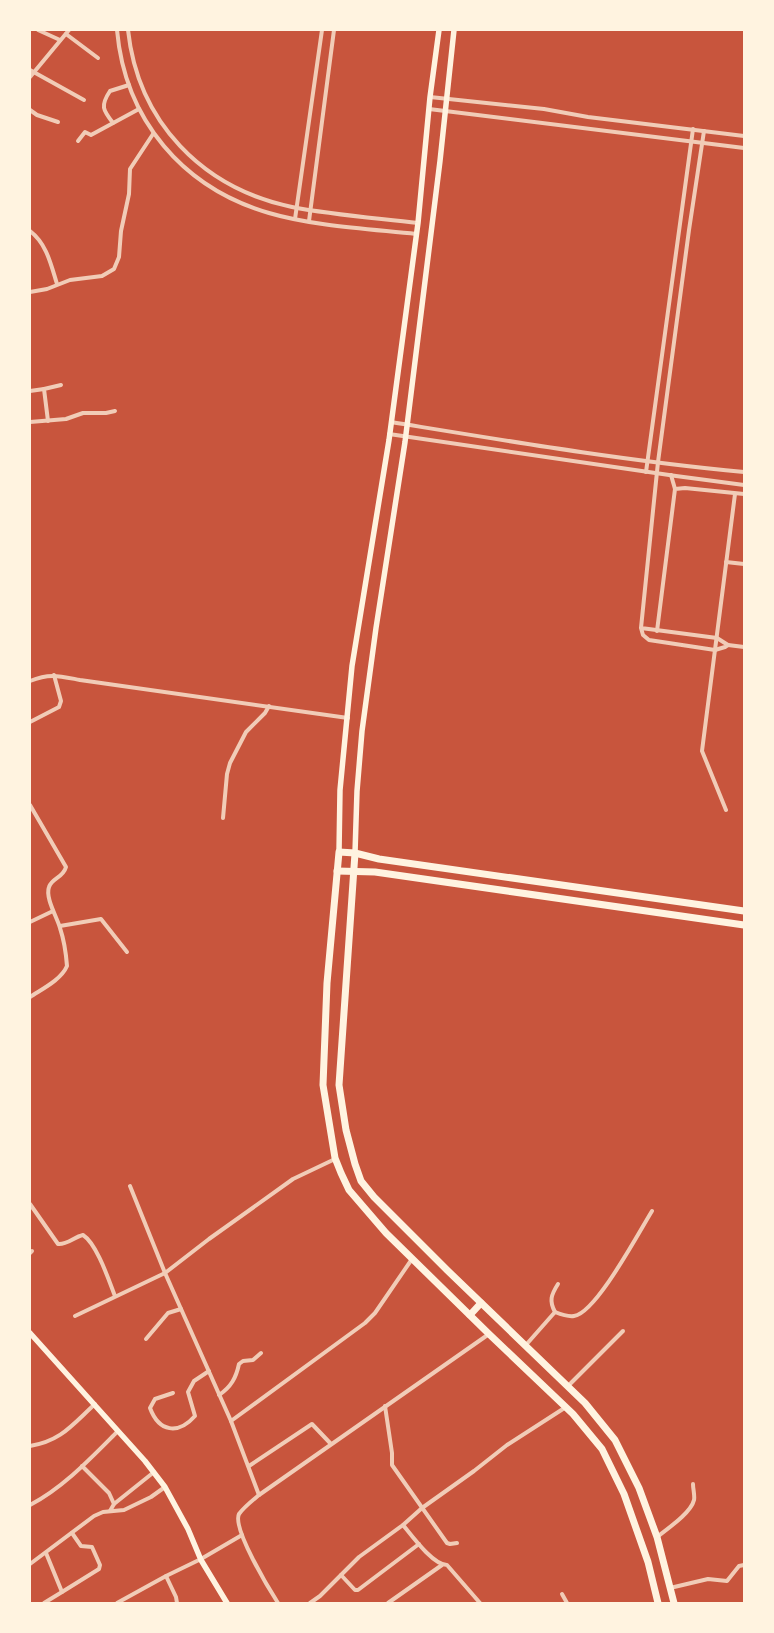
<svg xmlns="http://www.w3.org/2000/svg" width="774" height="1633" font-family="'Fira Sans',sans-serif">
<rect width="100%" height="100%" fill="#c8553d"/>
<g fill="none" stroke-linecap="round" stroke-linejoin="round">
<g stroke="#f1ccb7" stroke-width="4">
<path d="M38 30 60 40"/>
<path d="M117 30C125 120 183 188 269 213 313 226 369 229 416 234"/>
<path d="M128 30C138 122 202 188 292 207 333 215 376 218 418 223"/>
<path d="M66 34 98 58"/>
<path d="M30 70 84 100"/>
<path d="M30 77 69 30"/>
<path d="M430 97 544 109 588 117 744 136"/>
<path d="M429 109 744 148"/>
<path d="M30 110 37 115 58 122"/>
<path d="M113 123C103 110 100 106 110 91L129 85"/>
<path d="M78 141 85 132 91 135 139 109"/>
<path d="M295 219 322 30"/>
<path d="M309 221 334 30"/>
<path d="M30 231C47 244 51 265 57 284"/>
<path d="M30 292 47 289 70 280 102 276 114 269 119 257 121 231 129 194 130 169 153 134"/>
<path d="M30 391 44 389"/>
<path d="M48 421 44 389 61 385"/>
<path d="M30 422 66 419 83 413H106L115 411"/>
<path d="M391 422C508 441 626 461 744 472"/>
<path d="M389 434 676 476 744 485"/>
<path d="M646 472 693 129"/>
<path d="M671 475 675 489"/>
<path d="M726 562 744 564"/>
<path d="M641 628 717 638 728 645 725 647 715 650 649 640 643 635 641 628 658 462 689 230 704 131"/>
<path d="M657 631 675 489 685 488 744 494"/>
<path d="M728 645 744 647"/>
<path d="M30 681C50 673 59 676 80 680L348 718"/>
<path d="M30 722 59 707 61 701 54 675"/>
<path d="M30 805 66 867C63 878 52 878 49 887 45 898 57 917 60 928 64 940 66 953 67 966 61 980 42 989 30 997"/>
<path d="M726 810 702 751 735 494"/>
<path d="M223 818 227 774 230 763 246 732 265 713 269 706"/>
<path d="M30 922 53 911"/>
<path d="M60 926 101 919 127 952"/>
<path d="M130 1186 165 1273 231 1421 259 1495"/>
<path d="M30 1204 58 1244C67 1245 74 1237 83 1235 97 1244 109 1281 115 1296"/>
<path d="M30 1253 32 1251"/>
<path d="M555 1312C549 1301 551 1295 558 1284"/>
<path d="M75 1316 165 1273 209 1239 293 1179 335 1159"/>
<path d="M146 1339 168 1313 181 1309"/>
<path d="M525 1346 555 1312C560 1314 568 1317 574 1316 596 1313 639 1232 652 1211"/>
<path d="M568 1386 623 1331"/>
<path d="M173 1393 155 1399 150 1408C159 1432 178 1435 195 1416L188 1392 194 1381 209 1371"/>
<path d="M219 1395C231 1387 236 1378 239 1364L243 1361 253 1360 261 1353"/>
<path d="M385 1406 392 1453V1465L447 1543 450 1544 457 1543"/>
<path d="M231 1421 365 1323 375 1313 412 1259"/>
<path d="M30 1446C61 1441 72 1425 95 1404"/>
<path d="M82 1466 109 1493 114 1504"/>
<path d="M249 1466 312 1424 331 1444"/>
<path d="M30 1505C64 1487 91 1458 118 1431"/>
<path d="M110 1511 114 1504 154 1472"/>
<path d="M403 1525C412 1536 433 1565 447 1565L480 1603"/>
<path d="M657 1537C667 1529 691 1513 694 1500 695 1496 693 1489 693 1484"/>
<path d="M46 1553 62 1592 99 1569 100 1565 92 1547 81 1546 72 1533"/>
<path d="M30 1564 94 1516 103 1512 124 1510 151 1497 165 1487"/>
<path d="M341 1575 355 1590H358L419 1544"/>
<path d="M166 1576 176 1597 177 1603"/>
<path d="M670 1588 708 1579 727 1581 739 1566 744 1565"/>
<path d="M562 1594 567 1603"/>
<path d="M44 1603 62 1592"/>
<path d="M117 1603 166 1576 201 1559 242 1535"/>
<path d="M278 1603C269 1589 232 1528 239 1514 244 1507 253 1500 259 1495L489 1334"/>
<path d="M310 1603 320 1596 359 1557 403 1525 422 1508 474 1471 507 1445 566 1407"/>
<path d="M388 1603 442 1565"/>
</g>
<g stroke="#fff3e0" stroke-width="5.5">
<path d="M339 852 340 790 352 666 389 440 418 223 430 97 439 30"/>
<path d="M355 853 357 791 362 731 376 628 405 442 440 161 454 30"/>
<path d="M30 1333 145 1461 165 1487 188 1529 201 1560 227 1603"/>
</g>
<g stroke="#fff3e0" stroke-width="7">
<path d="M355 853 339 1085 346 1130 355 1164 361 1181 374 1197 447 1270 585 1403 615 1440 639 1488 657 1537 674 1603"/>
<path d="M337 871 375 872 744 925"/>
<path d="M470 1315 481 1303"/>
<path d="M658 1603 648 1562 624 1494 602 1449 573 1414 489 1334 386 1233 349 1190 341 1173 335 1158 323 1085 327 983 339 852 355 853 379 859 744 911"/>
</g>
</g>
<rect width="774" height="1633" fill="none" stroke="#fff3e0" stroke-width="62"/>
</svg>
